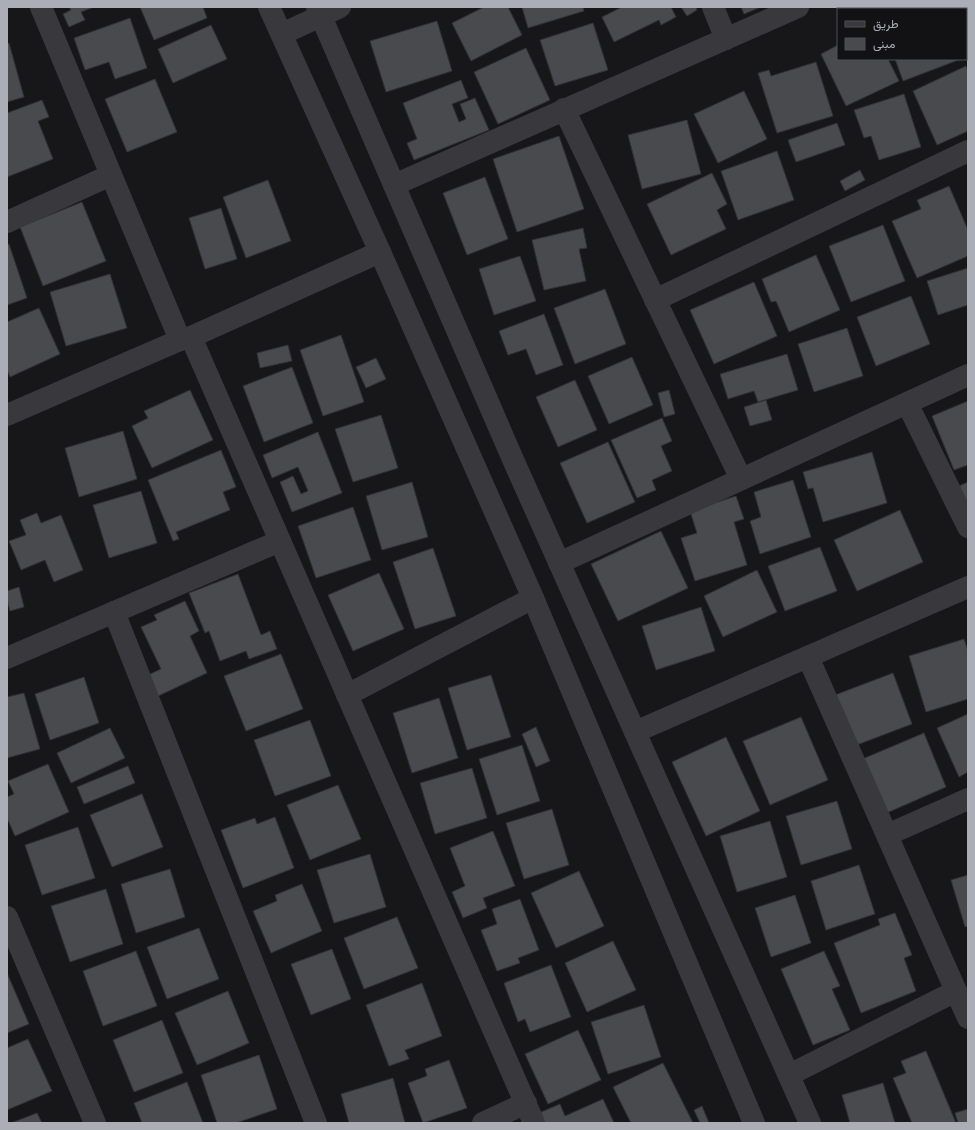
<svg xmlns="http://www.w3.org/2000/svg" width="975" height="1130" font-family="Poppins,Vazirmatn,sans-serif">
<rect width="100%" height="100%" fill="#171719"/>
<g fill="#494a4e" stroke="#323135">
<path d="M69 7H94L81 12 85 20 69 27 63 14 71 10Z"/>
<path d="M140 7H203L207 18 154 40Z"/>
<path d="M484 7H508L522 35 471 61 452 23Z"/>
<path d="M522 7H583L584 11 528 28Z"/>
<path d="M622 7H671L676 17 661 25 659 20 614 42 602 17Z"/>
<path d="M681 7H696L697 10 687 16Z"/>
<path d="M741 7H761L744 14Z"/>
<path d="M903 7H945L946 9H899Z"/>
<path d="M956 7H968V36L966 31V9H957Z"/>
<path d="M130 18 147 68 115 79 109 62 85 70 74 38Z"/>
<path d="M437 21 452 71 386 92 370 41Z"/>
<path d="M593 23 608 70 555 86 540 40Z"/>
<path d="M211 25 227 59 173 83 158 49Z"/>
<path d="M9 43 24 97 7 102V44Z"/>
<path d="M838 45V59H888L899 81 846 106 821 54Z"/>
<path d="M526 48 550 100 498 124 474 72Z"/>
<path d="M895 59H961L903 81Z"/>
<path d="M816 62 833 116 777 133 758 73 769 70 771 76Z"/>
<path d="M966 66 968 70V131L937 145 913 91Z"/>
<path d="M155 79 177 132 127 152 105 99Z"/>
<path d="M461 80 468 98 452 104 459 122 466 119 460 104 475 98 489 130 414 160 407 143 417 139 403 103Z"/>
<path d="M744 91 767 139 718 163 694 114Z"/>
<path d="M904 94 921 147 879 160 871 136 864 138 854 110Z"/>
<path d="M42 100 49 117 38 121 53 159 7 177V113Z"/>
<path d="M687 120 701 174 642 189 628 135Z"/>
<path d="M837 123 845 145 796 162 788 140Z"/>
<path d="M559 136 584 209 517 232 493 159Z"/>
<path d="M777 151 794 200 738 220 721 171Z"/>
<path d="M860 170 865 180 845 191 840 181Z"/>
<path d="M712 173 727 204 717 210 726 229 671 255 647 204Z"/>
<path d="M485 177 508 239 467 255 443 193Z"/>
<path d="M268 180 291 241 246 258 223 197Z"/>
<path d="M949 186 968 230V256L917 278 892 221 921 209 917 200Z"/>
<path d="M82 202 106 261 43 286 20 227Z"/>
<path d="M221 208 237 259 205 269 189 218Z"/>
<path d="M883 225 905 281 851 302 829 246Z"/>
<path d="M583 228 587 248 579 249 586 281 544 290 532 240Z"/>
<path d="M9 244 27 298 7 305V245Z"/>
<path d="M816 255 840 310 789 332 776 301 771 302 762 279Z"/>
<path d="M520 256 536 301 494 315 479 269Z"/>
<path d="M968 268V305L938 315 927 281Z"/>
<path d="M110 274 127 328 66 346 50 292Z"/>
<path d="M754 282 777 336 714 364 690 310Z"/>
<path d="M605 289 626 344 575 364 554 308Z"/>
<path d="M911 296 930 344 876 366 857 317Z"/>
<path d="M39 308 60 354 10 377 7 370V322Z"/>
<path d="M544 314 563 365 536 375 526 349 508 355 499 331Z"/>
<path d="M847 328 863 376 814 392 798 344Z"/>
<path d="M341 335 364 402 323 416 300 350Z"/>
<path d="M288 345 292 361 260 368 257 353Z"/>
<path d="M787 354 798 390 758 402 754 391 728 399 720 374Z"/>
<path d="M632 357 653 405 609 424 588 376Z"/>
<path d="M376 358 386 379 366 388 356 367Z"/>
<path d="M292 367 313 423 264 442 243 386Z"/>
<path d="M575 380 597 430 558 447 536 397Z"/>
<path d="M190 390 213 440 152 468 132 426 148 418 144 411Z"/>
<path d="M669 390 675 414 664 417 658 393Z"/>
<path d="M766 400 772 420 750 426 744 407Z"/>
<path d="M968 401V465L954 470 932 416Z"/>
<path d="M381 415 398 468 353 482 335 429Z"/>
<path d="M662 418 672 441 661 446 672 471 652 480 656 490 637 498 611 440Z"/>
<path d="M123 431 137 479 79 497 65 448Z"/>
<path d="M318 432 342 493 292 512 280 482 293 476 301 494 308 491 298 467 272 478 263 455Z"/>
<path d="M608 442 635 502 587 523 560 463Z"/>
<path d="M221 450 236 487 223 492 230 510 176 532 179 539 173 541 148 480Z"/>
<path d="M872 452 887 503 823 522 813 488 808 489 803 472Z"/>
<path d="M793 480 811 537 760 554 750 521 761 517 754 492Z"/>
<path d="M412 482 428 537 382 550 366 496Z"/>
<path d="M968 482V506L959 486Z"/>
<path d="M141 491 157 543 109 558 93 505Z"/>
<path d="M736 496 744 519 734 522 747 565 695 581 681 538 697 533 690 511Z"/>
<path d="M353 507 371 560 316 578 298 526Z"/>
<path d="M900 510 923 562 857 591 834 540Z"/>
<path d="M37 513 41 523 61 515 83 570 54 582 45 560 21 570 9 541 26 535 20 520Z"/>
<path d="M661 531 688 588 618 621 591 564Z"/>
<path d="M820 547 837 591 785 611 768 566Z"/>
<path d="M433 548 456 616 415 629 393 562Z"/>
<path d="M757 570 777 612 723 637 704 596Z"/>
<path d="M379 573 404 629 353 651 328 595Z"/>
<path d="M238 574 261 635 270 631 277 649 249 659 246 651 220 661 209 631 205 633 189 593Z"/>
<path d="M19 587 24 607 10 611 7 600V591Z"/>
<path d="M185 601 199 631 190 636 207 673 156 697 146 676 161 669 141 627 157 620 154 615Z"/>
<path d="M701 607 715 651 656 670 642 626Z"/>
<path d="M964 639 968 651V699L926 712 909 656Z"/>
<path d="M281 654 303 709 246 731 224 676Z"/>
<path d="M893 673 912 724 854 746 835 695Z"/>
<path d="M491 675 511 737 467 750 448 688Z"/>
<path d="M84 677 99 723 50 740 35 694Z"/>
<path d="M24 693 40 749 7 758V697Z"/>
<path d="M439 698 458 758 412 773 393 713Z"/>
<path d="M968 714V772L959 777 937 728Z"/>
<path d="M801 717 828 780 770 805 743 741Z"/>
<path d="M310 720 331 776 275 796 254 740Z"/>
<path d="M536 727 550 761 536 767 522 734Z"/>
<path d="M110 728 125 758 71 783 57 753Z"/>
<path d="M924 733 946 787 882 815 860 760Z"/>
<path d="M726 737 760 811 706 836 672 762Z"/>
<path d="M522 745 540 801 497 815 479 759Z"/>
<path d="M48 764 69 812 15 836 7 818V797L14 794 8 781Z"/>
<path d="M128 766 135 783 84 804 77 787Z"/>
<path d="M472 768 487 818 435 834 420 783Z"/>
<path d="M338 785 361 839 310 860 287 805Z"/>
<path d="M142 794 163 847 112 867 90 815Z"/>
<path d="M837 801 852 849 801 865 786 816Z"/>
<path d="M552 809 569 865 524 879 506 823Z"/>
<path d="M275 817 294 868 243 888 221 830 255 818 257 824Z"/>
<path d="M770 821 787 877 737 892 720 836Z"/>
<path d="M78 827 95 878 42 895 25 845Z"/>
<path d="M493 831 515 886 483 898 487 908 463 918 452 892 465 886 450 848Z"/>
<path d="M370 854 386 907 334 923 317 870Z"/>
<path d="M859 865 875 914 826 930 811 881Z"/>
<path d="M170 869 185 917 136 933 121 884Z"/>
<path d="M579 871 604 926 556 948 531 893Z"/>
<path d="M968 875V926L965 927 951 880Z"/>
<path d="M302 884 322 931 271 953 253 911 277 901 275 895Z"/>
<path d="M106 889 123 944 70 962 51 906Z"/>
<path d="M795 895 811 943 771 957 755 908Z"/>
<path d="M520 899 539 950 518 958 520 963 497 971 481 930 497 924 492 909Z"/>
<path d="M895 913 912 955 904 958 916 991 861 1013 834 943 880 925 878 919Z"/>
<path d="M397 917 418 968 364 989 344 938Z"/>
<path d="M199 928 219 979 167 999 147 947Z"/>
<path d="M613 941 636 990 587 1012 565 963Z"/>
<path d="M332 949 351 999 311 1015 291 964Z"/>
<path d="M136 951 157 1006 103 1026 83 971Z"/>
<path d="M824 951 840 986 832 989 850 1030 813 1045 781 969Z"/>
<path d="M551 965 571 1017 530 1032 525 1019 518 1022 504 983Z"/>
<path d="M7 973 29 1024 7 1033Z"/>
<path d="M422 983 442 1036 405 1050 409 1059 389 1066 366 1005Z"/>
<path d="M228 991 249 1043 197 1065 175 1013Z"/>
<path d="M644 1005 661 1057 608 1074 591 1022Z"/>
<path d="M162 1020 183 1073 134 1092 113 1040Z"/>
<path d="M578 1030 601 1080 548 1104 525 1054Z"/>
<path d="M28 1039 52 1091 7 1110V1048Z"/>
<path d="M926 1051 956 1123H912L893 1078 906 1073 901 1061Z"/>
<path d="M259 1055 277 1109 236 1123H217L201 1075Z"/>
<path d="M449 1060 467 1108 423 1123 408 1083 427 1076 425 1069Z"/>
<path d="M663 1063 693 1123H631L613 1087Z"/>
<path d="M393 1078 405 1123H349L341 1094Z"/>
<path d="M187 1082 203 1123H142L134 1103Z"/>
<path d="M883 1083 895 1123H850L842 1095Z"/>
<path d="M603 1099 614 1123H544L539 1113 560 1104 565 1116Z"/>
<path d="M702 1106 709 1123H700L694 1110Z"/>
<path d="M968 1109V1123H958L955 1113Z"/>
<path d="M37 1113 42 1123H11Z"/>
</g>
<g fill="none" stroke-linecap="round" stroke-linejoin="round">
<g stroke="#39393d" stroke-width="22">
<path d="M41 7 180 340"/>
<path d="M269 7 380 252 533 598 754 1123"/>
<path d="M317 7 511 455 810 1123"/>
<path d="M713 7 726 39"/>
<path d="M282 34 340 7"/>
<path d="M564 109 741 479"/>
<path d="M394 185 798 7"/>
<path d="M7 222 111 175"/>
<path d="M655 300 968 151"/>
<path d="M191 337 534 1123"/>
<path d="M907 403 968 527"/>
<path d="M7 415 180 340 191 337 380 252"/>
<path d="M559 563 968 375"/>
<path d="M114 612 316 1123"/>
<path d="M808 657 968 1018"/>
<path d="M7 658 280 541"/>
<path d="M347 695 533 598"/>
<path d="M635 732 968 587"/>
<path d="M887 835 968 799"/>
<path d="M7 917 95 1123"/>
<path d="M789 1075 956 991"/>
<path d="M483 1123 526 1103"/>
</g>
</g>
<rect width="975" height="1130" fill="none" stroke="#abaeb7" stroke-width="16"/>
<rect x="837" y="8" width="130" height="52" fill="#121214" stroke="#4f5055"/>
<rect x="845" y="21" width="20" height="6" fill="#39393d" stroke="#4f5055"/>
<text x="873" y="28" font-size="12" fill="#abaeb7">طريق</text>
<rect x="845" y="38" width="20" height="12" fill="#494a4e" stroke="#4f5055"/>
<text x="873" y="48" font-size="12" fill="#abaeb7">مبنى</text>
</svg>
